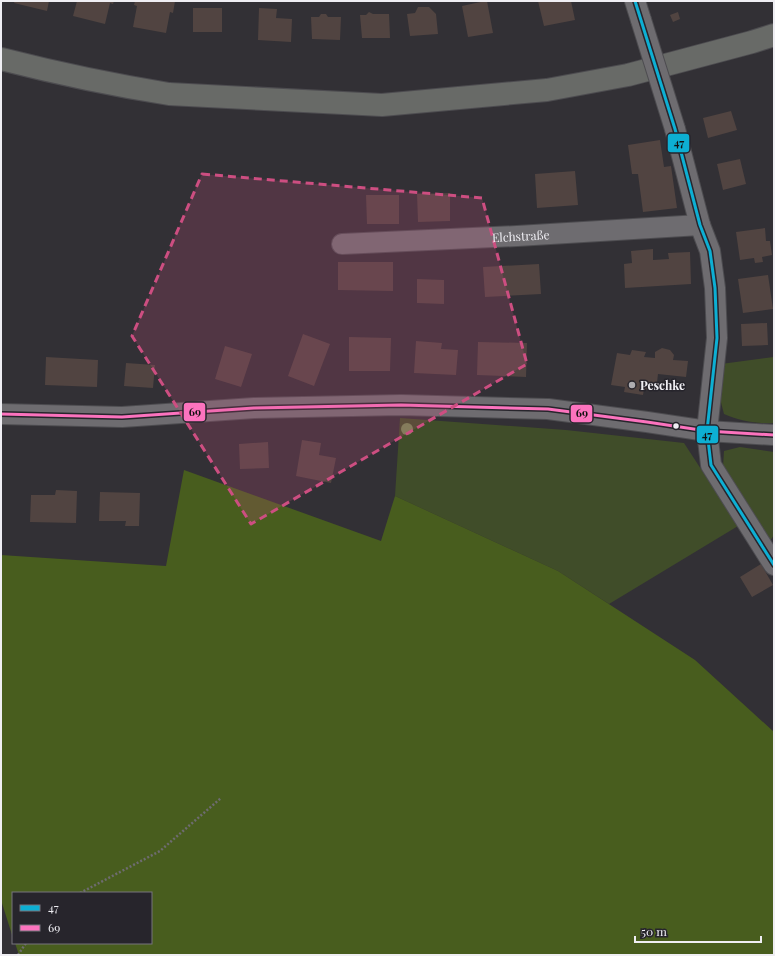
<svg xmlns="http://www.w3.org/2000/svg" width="775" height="956" font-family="'Playfair Display',serif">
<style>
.green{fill:#404d29}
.forest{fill:#485d1e}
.building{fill:#514441}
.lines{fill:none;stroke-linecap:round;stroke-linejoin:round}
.minor-casing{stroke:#4d4c50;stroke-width:22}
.major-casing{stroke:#4d4c50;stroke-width:24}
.path{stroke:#6e6c70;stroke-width:2.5;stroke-dasharray:2 2;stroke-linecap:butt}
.minor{stroke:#6e6c70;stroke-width:20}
.major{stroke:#686a67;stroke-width:22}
.minor-bridge-casing{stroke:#4d4c50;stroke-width:22;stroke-linecap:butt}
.minor-bridge{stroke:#6e6c70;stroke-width:20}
.bus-1-casing{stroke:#27252c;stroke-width:6}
.bus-2-casing{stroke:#27252c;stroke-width:6}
.bus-1{stroke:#0dafd3;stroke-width:3}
.bus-2{stroke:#fc73be;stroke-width:3}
.tree{fill:#738753}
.marked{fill:#cd4e81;fill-opacity:0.2;stroke:#cd4e81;stroke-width:3;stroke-dasharray:8 5;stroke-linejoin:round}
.poi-dot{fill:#adacb0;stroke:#27252c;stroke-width:1.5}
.bus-dot{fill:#efeef3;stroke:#27252c;stroke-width:1.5}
.labels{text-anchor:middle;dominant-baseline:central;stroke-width:3;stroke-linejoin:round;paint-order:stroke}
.street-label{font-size:12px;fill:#efeef3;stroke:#27252c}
.poi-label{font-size:12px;font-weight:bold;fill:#efeef3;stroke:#27252c;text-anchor:start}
.line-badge{stroke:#27252c;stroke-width:1.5}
.pale-badge-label{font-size:11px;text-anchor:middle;font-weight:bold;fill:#111}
</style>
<rect width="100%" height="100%" fill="#323035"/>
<!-- green -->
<path class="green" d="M774 357V423C757 424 740 421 724 414L718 391 721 364Z
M400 418 566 430 684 443 738 526 609 604 558 571 395 496Z
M740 447 774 452V535L764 550 723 467 724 451Z"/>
<!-- forest -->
<path class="forest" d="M184 470 381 541 395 496 558 571 695 660 774 732V955H19L15 943H151V893H13V938L1 900V555L166 566Z"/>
<!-- building -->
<path class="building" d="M15 1H49L47 11 14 3Z
M77 1H114L113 4 110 3 105 24 73 16Z
M135 1H175L173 13 170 12 166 33 133 27 137 6 134 5Z
M485 1H487L493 33 468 37 462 6Z
M538 1H571L575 20 544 26Z
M418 7H429L436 14 438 34 410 36 407 14 415 13Z
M193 8H222V32H193Z
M259 8 277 9 276 18 292 19 291 42 258 40Z
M369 12 373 14H389L390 38H362L360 15H366Z
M678 12 680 19 673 22 670 15Z
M321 14H326L328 17H341L340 40 312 39 311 17H319Z
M731 111 737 130 708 138 703 118Z
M660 140 664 167 671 166 677 208 643 212 638 174H632L628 145Z
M740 159 746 184 723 190 717 164Z
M575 171 578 205 537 208 535 174Z
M450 193V221L418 222 417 194Z
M366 195H399V224H367Z
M765 228 766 241H770L772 255 762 257 763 262 755 263 754 258 740 260 736 232Z
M653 249V260L669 259 668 253 690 252 691 284 625 288 624 264 632 263 631 251Z
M338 262H393V291L338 290Z
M539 264 541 294 485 297 483 267Z
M768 275 773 309 743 313 738 279Z
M417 279 444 280V304L417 303Z
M767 323 768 345 742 346 741 324Z
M303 334 330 344 314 386 288 376Z
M349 337 391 338 390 371H349Z
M416 341 442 343 441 349 458 350 456 375 414 373Z
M478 342 527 343 526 377 477 375Z
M225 346 252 354 241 387 215 379Z
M662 348 670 350 674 355 673 360 688 361 686 377 658 374 656 391 644 389 643 395 624 392 625 387 611 385 617 353 630 355 632 350 646 352 644 357 655 358V352Z
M46 357 98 360 97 387 45 385Z
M126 363 155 365 153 388 124 386Z
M302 440 321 443 319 455 336 458 331 483 296 476Z
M268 442 269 468 240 469 239 444Z
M56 490 77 491 76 523 30 522 31 495H55Z
M100 492 140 493 139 526H125L126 521H99Z
M761 564 773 585 752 597 740 577Z"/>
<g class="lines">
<!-- minor casing -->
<g class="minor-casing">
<g id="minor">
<path d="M635 1 641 20"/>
<path d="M675 129 700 225 710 251 715 288 717 338 707 431 711 465 774 565"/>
<path id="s1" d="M342 244 517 236 700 225"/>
<path d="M1 414 122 417 254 408 401 405 548 409 647 422 707 431 774 435"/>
</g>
</g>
<!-- major casing -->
<g class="major-casing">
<path id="major" d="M1 59C56 73 112 85 169 94L382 105 547 90 628 75 752 42 774 35"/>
</g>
<!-- path -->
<path class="path" d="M80 893 160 851 221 798
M18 955 26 943"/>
<!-- minor -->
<use href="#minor" class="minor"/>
<!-- major -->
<use href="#major" class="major"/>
<!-- minor-bridge casing -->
<g class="minor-bridge-casing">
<path id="minor-bridge" d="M641 20 675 129"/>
</g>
<!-- minor-bridge -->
<use href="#minor-bridge" class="minor-bridge"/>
<!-- bus-1 casing -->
<g class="bus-1-casing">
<path id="bus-1" d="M635 1 675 129 700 225 710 251 715 288 717 338 707 431 711 465 774 565"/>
</g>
<!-- bus-2 casing -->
<g class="bus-2-casing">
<path id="bus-2" d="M1 414 122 417 254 408 401 405 548 409 647 422 707 431 774 435"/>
</g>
<!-- bus-1 -->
<use href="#bus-1" class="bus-1"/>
<!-- bus-2 -->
<use href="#bus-2" class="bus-2"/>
</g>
<!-- trees -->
<circle class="tree" cx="407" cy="429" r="6"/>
<!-- marked area -->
<path class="marked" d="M202 174 482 198 527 364 251 524 132 336Z"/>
<!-- markers -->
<circle class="poi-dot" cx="632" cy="385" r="4"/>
<circle class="bus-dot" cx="676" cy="426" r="3.5"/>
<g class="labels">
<!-- street labels -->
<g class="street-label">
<text stroke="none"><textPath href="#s1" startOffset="179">Elchstraße</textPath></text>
</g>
<!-- poi labels -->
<g class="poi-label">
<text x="640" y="385">Peschke</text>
</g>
</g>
<g class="line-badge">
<rect x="667" y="133" width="23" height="20" rx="4" fill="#0dafd3"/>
<rect x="183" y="402" width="23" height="20" rx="4" fill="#fc73be"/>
<rect x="570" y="404" width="23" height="19" rx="4" fill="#fc73be"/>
<rect x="696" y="425" width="23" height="19" rx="4" fill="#0dafd3"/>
</g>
<g class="pale-badge-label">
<text x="679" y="147">47</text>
<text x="195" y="416">69</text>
<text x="582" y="417">69</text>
<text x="707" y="439">47</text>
</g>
<!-- border -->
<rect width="775" height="956" fill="none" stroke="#efeef3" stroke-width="4"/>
<!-- legend -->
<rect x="12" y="892" width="140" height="52" fill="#27252c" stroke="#77757c"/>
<rect x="20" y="905" width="20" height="6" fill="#0dafd3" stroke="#77757c"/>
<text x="48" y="912" font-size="12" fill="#efeef3">47</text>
<rect x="20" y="925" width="20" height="6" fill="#fc73be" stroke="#77757c"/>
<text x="48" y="932" font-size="12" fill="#efeef3">69</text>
<!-- scale -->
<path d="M635 936v6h126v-6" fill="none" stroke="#efeef3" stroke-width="2"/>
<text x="641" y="936" font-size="12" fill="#efeef3" stroke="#27252c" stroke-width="3" paint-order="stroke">50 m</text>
</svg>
